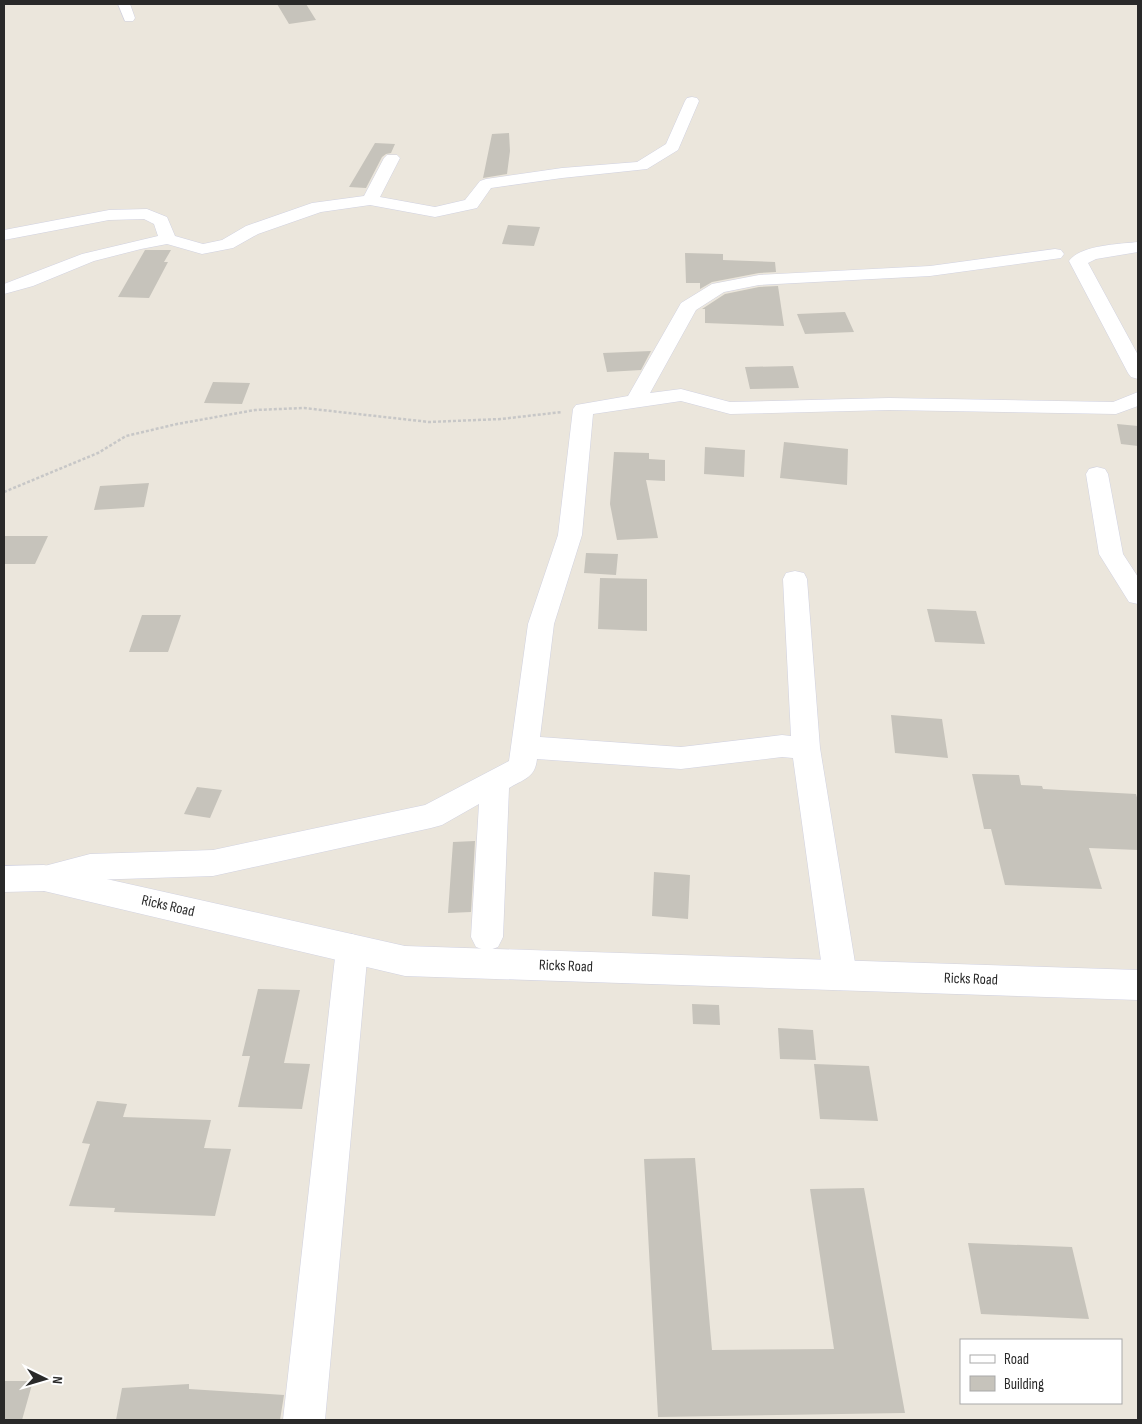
<svg xmlns="http://www.w3.org/2000/svg" width="1142" height="1424" font-family="'Sofia Sans Condensed',sans-serif">
<style>
.building{fill:#c6c3bb}
.lines{fill:none;stroke-linecap:round;stroke-linejoin:round}
.minor-casing{stroke:#d1d2e1;stroke-width:1}
.tertiary-casing{stroke:#d1d2e1;stroke-width:1}
.path{stroke:#c7c7c7;stroke-width:2.5;stroke-dasharray:3 2;stroke-linecap:butt}
.minor{fill:#fff;fill-rule:evenodd}
.tertiary{fill:#fff;fill-rule:evenodd}
.labels{text-anchor:middle;dominant-baseline:central;stroke-width:4;stroke-linejoin:round;paint-order:stroke}
.street-label{font-size:15px;fill:#292929;stroke:#fff}
</style>
<rect width="100%" height="100%" fill="#ebe6dc"/>
<!-- building -->
<path class="building" d="M277 4H306L316 20 289 24Z
M509 133 510 151 507 174 483 178 492 134Z
M375 143 395 144 391 153 386 154 382 157 366 188 349 187Z
M508 225 540 227 534 246 502 244Z
M145 250H171L164 262H168L149 298 118 297Z
M685 253 723 254V260L775 262 776 272 759 273 712 282 700 289V283H686Z
M778 286 784 326 705 323V309H702L725 294 759 287Z
M845 312 854 332 805 334 797 314Z
M651 351 641 370 607 372 603 353Z
M793 366 799 388 750 389 745 367Z
M213 382 250 383 242 404 204 403Z
M1117 424 1138 426V446L1121 444Z
M784 442 848 449 847 485 780 478Z
M705 447 745 450 744 477 704 474Z
M614 452 649 453V459L665 460V481L646 480 658 538 617 540 610 504Z
M149 483 144 507 94 510 100 486Z
M4 536H48L35 564H4Z
M586 553 618 554 616 575 584 573Z
M600 578 647 579V631L598 629Z
M927 609 976 611 985 644 935 642Z
M142 615H181L168 652H129Z
M891 715 942 719 948 758 895 753Z
M972 774 1019 775 1021 785 1042 786 1043 789 1136 794 1138 801V850L1089 848 1102 889 1005 885 991 829H984Z
M197 787 222 790 210 818 184 814Z
M475 841 471 912 448 913 453 842Z
M654 872 690 875 688 919 652 916Z
M258 989 300 990 284 1063 310 1064 302 1109 238 1107 250 1056H242Z
M692 1004 719 1005 720 1025 693 1024Z
M778 1028 813 1030 816 1060 780 1059Z
M814 1064 869 1066 878 1121 820 1119Z
M97 1101 127 1104 123 1117 211 1120 204 1148 231 1149 215 1216 114 1212 115 1208 69 1206 90 1144 82 1143Z
M695 1158 712 1350 834 1349 810 1189 864 1188 905 1413 658 1417 644 1159Z
M968 1243 1072 1247 1089 1319 981 1314Z
M4 1381H33L22 1420H4Z
M189 1384V1389L284 1395 280 1420H116L122 1388Z"/>
<g class="lines">
<!-- minor casing -->
<g class="minor-casing">
<path id="minor" d="M118 4H130L135 18 133 21H125Z
M692 97 697 98 699 101 678 150 647 169 562 178 491 188 477 208 435 217 370 205 321 212 258 234 233 248 202 254 167 244 141 249 94 261 33 286 4 294V284L82 254 158 236 154 224 144 219 109 220 4 240V230L109 210 147 209 167 217 175 236 203 244 222 240 246 226 312 203 364 196 384 158 387 155H397L400 158 380 197 435 207 465 200 480 181 486 179 562 168 637 162 666 144 685 101 687 98Z
M1138 242V252L1096 259 1088 263 1138 355V379L1131 377 1128 373 1069 261C1080 245 1120 244 1138 242Z
M1055 249 1061 250 1064 254 1061 258 930 276 759 285 724 292 696 310 650 393 681 389 730 402 889 398 1113 402 1138 392V406L1116 414 889 410 730 414 681 401 593 414 582 535 554 624 540 737 681 747 782 735 791 736 783 579 786 573 795 571 804 573 807 579 820 748 857 975 852 986 840 990 828 986 823 975 793 758 782 757 681 769 537 759C535 778 524 779 509 788L503 937 498 947 487 951 476 947 471 937 479 804 442 825 431 828 213 876 90 880 44 891 33 887 28 878 33 869 90 854 213 850 425 805 509 761 528 624 558 535 573 409 576 405 628 396 681 303 712 284 759 275 930 266Z
M1097 467 1105 469 1108 474 1123 554 1138 577V604L1129 602 1099 554 1086 474 1089 469Z
M352 934 364 939 368 949 325 1420H283L336 949 340 939Z"/>
</g>
<!-- tertiary casing -->
<g class="tertiary-casing">
<path id="tertiary" d="M44 865 405 946 1138 970V1000L405 976 44 891 4 892V866Z"/>
</g>
<!-- path -->
<path class="path" d="M4 492 98 453 126 436 177 424 255 410 304 408 429 422 501 419 562 412"/>
<!-- minor -->
<use href="#minor" class="minor"/>
<!-- tertiary -->
<use href="#tertiary" class="tertiary"/>
</g>
<g class="labels">
<!-- street labels -->
<g class="street-label">
<text transform="translate(168 906) rotate(13)">Ricks Road</text>
<text transform="translate(566 966) rotate(2)">Ricks Road</text>
<text transform="translate(971 979) rotate(2)">Ricks Road</text>
</g>
</g>
<!-- border -->
<rect width="1142" height="1424" fill="none" stroke="#292929" stroke-width="10"/>
<!-- legend -->
<rect x="960" y="1339" width="162" height="65" fill="#ffffff" stroke="#a9a9a9"/>
<rect x="970" y="1355" width="25" height="8" fill="#ffffff" stroke="#a9a9a9"/>
<text x="1004" y="1364" font-size="15" fill="#292929">Road</text>
<rect x="970" y="1376" width="25" height="15" fill="#c6c3bb" stroke="#a9a9a9"/>
<text x="1004" y="1389" font-size="15" fill="#292929">Building</text>
<!-- north arrow -->
<g transform="translate(45 1379) rotate(95)" stroke="#ffffff" stroke-width="4" paint-order="stroke">
<path d="M0-4L9 19L0 12L-9 19Z" fill="#292929"/>
<text y="-8" font-size="14" font-weight="bold" text-anchor="middle" fill="#292929">N</text>
</g>
</svg>
